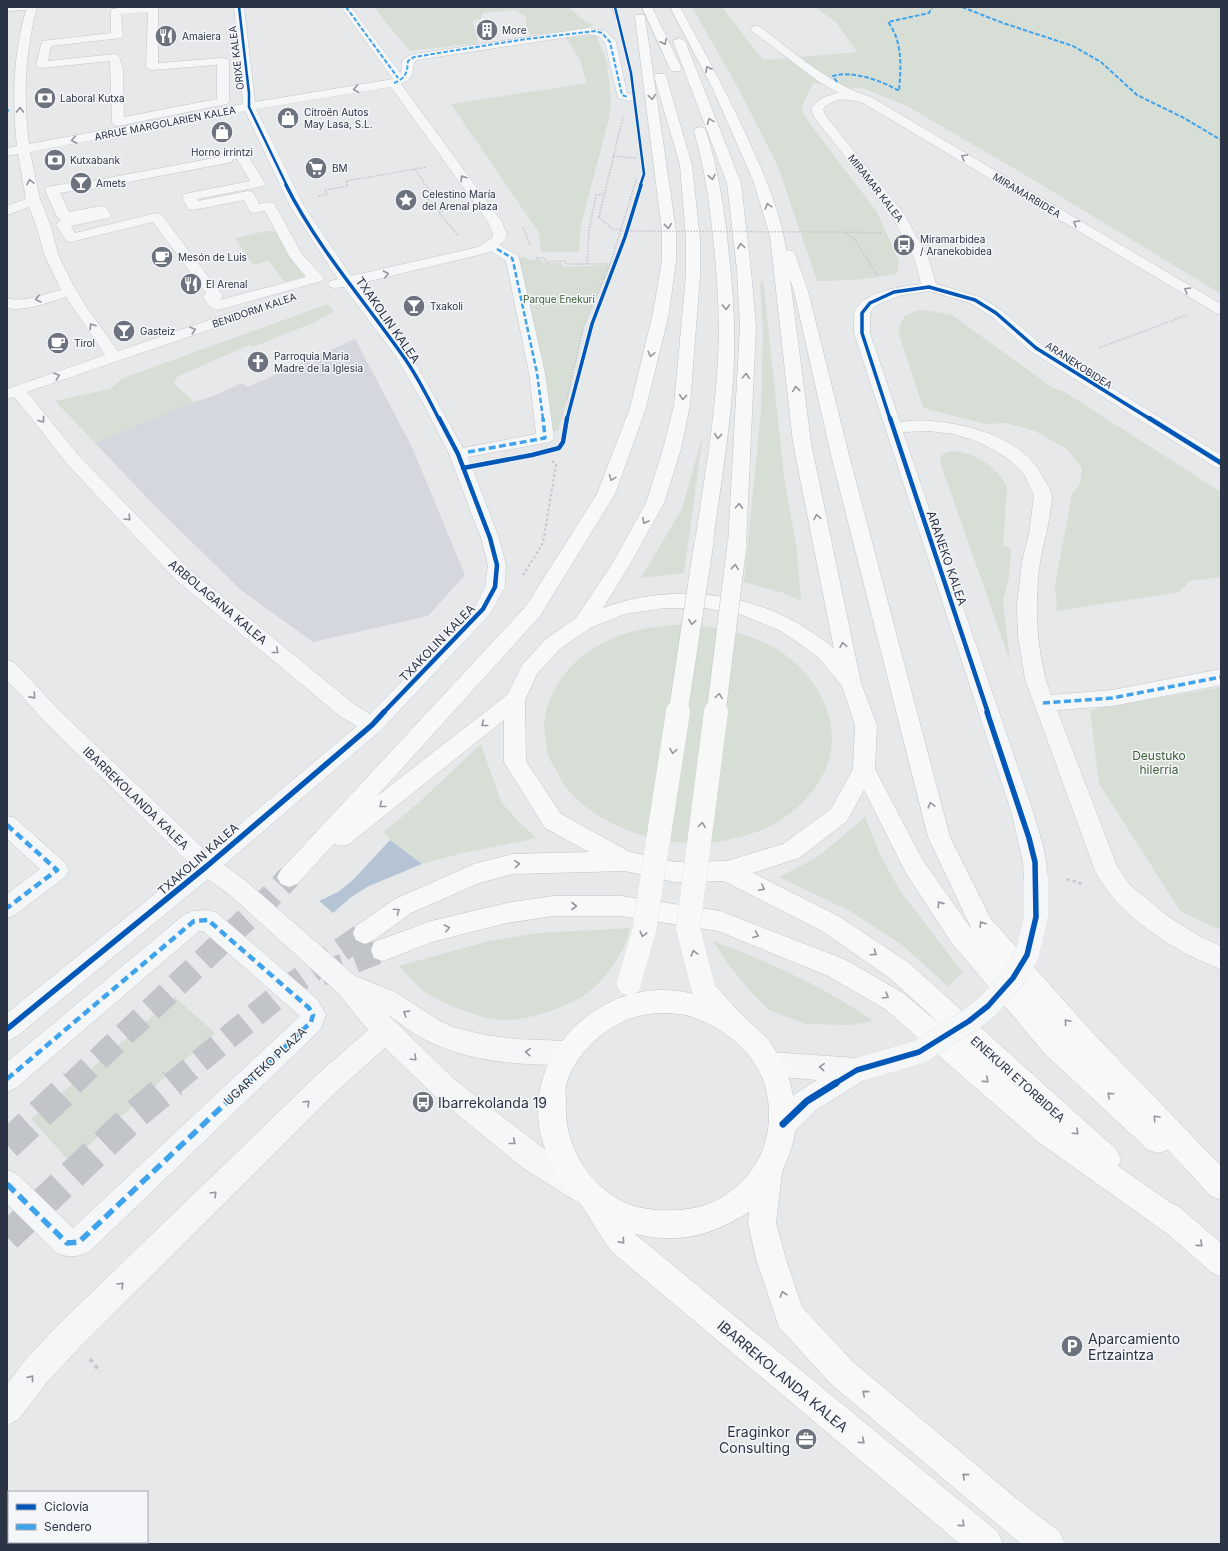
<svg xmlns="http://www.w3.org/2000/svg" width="1228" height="1551" font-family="Inter,sans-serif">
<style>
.built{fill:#d4d7dd}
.green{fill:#d6ded6}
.water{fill:#b4c4d5}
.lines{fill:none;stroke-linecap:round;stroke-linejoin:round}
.major-tunnel-far1{stroke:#c1c4c9;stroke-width:24;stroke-dasharray:24 12;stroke-linecap:butt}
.major-tunnel{stroke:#c1c4c9;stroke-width:30;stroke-dasharray:30 15;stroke-linecap:butt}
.minor-casing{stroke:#c4c6c8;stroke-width:1}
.major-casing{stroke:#c2c5c8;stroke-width:1}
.path-far3{stroke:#c5c6ca;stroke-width:1.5;stroke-dasharray:1.5 1.5;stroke-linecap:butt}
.path-far2{stroke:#c5c6ca;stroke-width:2;stroke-dasharray:2.5 2.5;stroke-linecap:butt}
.path-far1{stroke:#c5c6ca;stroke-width:2.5;stroke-dasharray:3 3;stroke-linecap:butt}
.path{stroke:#c5c6ca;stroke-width:3.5;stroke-dasharray:4 4;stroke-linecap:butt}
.minor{fill:#f5f6f7;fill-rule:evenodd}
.major{fill:#f8f8f8;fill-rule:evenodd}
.minor-bridge-casing{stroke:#c4c6c8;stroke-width:24;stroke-linecap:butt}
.major-bridge-far1-casing{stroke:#c2c5c8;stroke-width:20;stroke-linecap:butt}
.major-bridge-casing{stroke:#c2c5c8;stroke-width:24;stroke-linecap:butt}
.path-bridge{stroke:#c5c6ca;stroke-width:1.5;stroke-dasharray:1.5 1.5;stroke-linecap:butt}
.minor-bridge{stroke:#f5f6f7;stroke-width:24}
.major-bridge-far1{stroke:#f8f8f8;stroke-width:19}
.major-bridge{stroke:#f8f8f8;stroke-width:24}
.quiet-far4{stroke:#3ea3ec;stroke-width:2;stroke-dasharray:4.5 2;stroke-linecap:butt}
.quiet-far3{stroke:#3ea3ec;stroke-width:2.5;stroke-dasharray:5.5 2.5;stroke-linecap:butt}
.quiet-far2{stroke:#3ea3ec;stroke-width:3.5;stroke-dasharray:7 3.5;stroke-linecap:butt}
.quiet-far1{stroke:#3ea3ec;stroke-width:4.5;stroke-dasharray:8 4.5;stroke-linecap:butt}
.quiet{stroke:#3ea3ec;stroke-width:5.5;stroke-dasharray:11 5.5;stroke-linecap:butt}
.cycleway-far4-casing{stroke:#f4f6f9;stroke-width:4}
.cycleway-far3-casing{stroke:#f4f6f9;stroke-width:5}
.cycleway-far2-casing{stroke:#f4f6f9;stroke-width:6}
.cycleway-far1-casing{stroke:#f4f6f9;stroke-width:8}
.cycleway-casing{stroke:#f4f6f9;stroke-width:10}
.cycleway-far4{stroke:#0057b8;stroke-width:2.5}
.cycleway-far3{stroke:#0057b8;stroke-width:3.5}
.cycleway-far2{stroke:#0057b8;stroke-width:4.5}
.cycleway-far1{stroke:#0057b8;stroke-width:5.5}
.cycleway{stroke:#0057b8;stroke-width:7}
.oneway{stroke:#92969e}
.oneway2{stroke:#90959e}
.labels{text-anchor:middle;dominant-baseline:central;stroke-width:3;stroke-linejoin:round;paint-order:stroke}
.far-poi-label{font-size:10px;fill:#2b3445;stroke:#f4f6f9;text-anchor:start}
.far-street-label{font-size:10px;fill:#2b3445;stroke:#f4f6f9}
.far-park-label{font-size:10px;fill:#3f6138;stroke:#f4f6f9}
.street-label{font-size:12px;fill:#2b3445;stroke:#f4f6f9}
.park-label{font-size:12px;fill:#3f6138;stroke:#f4f6f9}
.near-poi-label{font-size:14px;fill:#2b3445;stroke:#f4f6f9;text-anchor:start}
.near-street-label{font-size:14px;fill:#2b3445;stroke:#f4f6f9}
</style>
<rect width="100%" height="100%" fill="#e6e8ea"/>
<!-- built -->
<path class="built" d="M355 339 412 447 465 575 428 616 313 642 241 590 154 505 95 443 187 404 211 397 242 383 248 387Z"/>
<!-- green -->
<path class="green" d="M375 7H568L585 21 594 25 587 28 530 35 526 24V17L515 10 483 13 481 18 472 21 479 43 410 51 383 19Z
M692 7H722L763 60 857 52 837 23 815 7H1221V294L1022 173 905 105 865 89 813 83 801 109 810 124 877 212 899 261 897 274 856 280 817 281 777 164 738 88Z
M596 35 607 62 611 102 609 118 581 225 579 252H541L539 233 451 104 587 83 580 60 566 38Z
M266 231 281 232 309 274 285 282 269 261 253 265 235 238Z
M526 257 528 260 541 259 543 263H562L563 267 610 265 584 325 564 412 558 431H550L516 258Z
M763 279 784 477 796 544 801 601 783 593 744 582 761 411 763 326 760 284Z
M328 304 334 311 315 322 253 347 249 345 178 376 173 383 194 402 95 443 55 401 110 389 123 378Z
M924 310 952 315 1053 388 1063 391 1221 492V577L1190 581 1179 592 1057 611 1055 585 1072 494 1080 483 1082 468 1067 449 1035 431 1007 423 985 424 923 408 899 334C900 315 908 312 924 310Z
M703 434 684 573 641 578 682 509Z
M953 451C976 453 995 466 1007 486L1003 545 1011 548 1009 578 1003 601 1010 661 940 462 941 456 946 452Z
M691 624C726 629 764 636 792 660 848 710 845 775 784 818 765 832 732 840 708 843 688 845 664 841 645 836 614 827 584 811 564 785 561 781 559 776 557 771 554 767 551 762 549 757 547 752 547 746 546 741 546 736 544 730 544 725 546 695 566 666 591 650 623 629 654 626 691 624Z
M1221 687V930L1181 912 1099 784 1090 710Z
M481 744 501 802 520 823 537 838 462 853 422 864 390 840 384 832 416 805Z
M865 817 880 855 901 892 963 973 948 986 902 945 850 911 779 877 819 856Z
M630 928C626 951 603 984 583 996 559 1010 526 1021 499 1020 482 1019 442 1003 428 994 417 986 408 975 399 966L485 942 538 933Z
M713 941C769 962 823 986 873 1021L851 1025 805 1024 769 1010 749 990 728 964Z
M175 997 215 1033 70 1162 31 1119Z"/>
<!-- water -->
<path class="water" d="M390 840 422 864 369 886 350 898 333 913 319 901 338 892 354 879Z"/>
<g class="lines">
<!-- major-tunnel-far1 -->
<path class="major-tunnel-far1" d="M321 974 383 950
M72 1084 272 895 289 877
M172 1084 290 986 365 933"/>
<!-- major-tunnel -->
<path class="major-tunnel" d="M7 1145 73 1083
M7 1237 137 1113 173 1083"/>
<!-- minor casing -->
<g class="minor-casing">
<path id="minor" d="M7 7H37C25 53 23 97 29 144L243 104 234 7H244L255 102 393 79 341 7H351L401 74 402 61 410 55 414 54 588 28 606 31 616 42 627 93 632 94 634 97 632 100 628 101 618 98 605 43 599 36 588 34 417 60 414 62C413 73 412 80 401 84L502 222 507 234 505 240 499 245 517 255 519 258 545 373 554 438 551 442 545 443 468 457 499 538 506 565 505 587 490 614 380 731 224 865 246 881 355 976 395 992 440 1021 453 1027 485 1035 517 1039 567 1041 576 1044 580 1053 576 1062 567 1065C518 1065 466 1062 422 1038 410 1032 399 1022 387 1014L454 1079 543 1148 592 1179 596 1189 592 1199 582 1203 572 1199 523 1168 436 1097 385 1048 338 1090 81 1346 48 1381 18 1420 7 1425V1384L26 1359 59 1324 320 1072 368 1030 337 992 230 895 208 879 16 1037 7 1041V1013L191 865 46 723 7 680V660L14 662 60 711 207 852 357 726 341 717 176 580 68 465 25 410 14 397 7 399V389L105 355 66 297C48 302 25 312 7 308V298C24 303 44 294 61 290L44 254 37 228 29 207 7 215V206L26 199 18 154 7 156V148L17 146C12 100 13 55 26 10L7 11ZM391 87 488 222 493 234 492 238 478 247 351 276 304 206 256 109ZM245 111 290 206 338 279 330 281 328 284 330 287 335 288 344 287 397 358 423 403 449 454 481 538 488 565 485 587 476 605 370 714 355 705 190 570 80 457 27 392 258 313 261 310 258 307 253 305 248 307 118 351 87 308 71 281 58 254 50 224 40 199 30 152ZM491 251 506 261 529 373 536 434 463 448 412 357 357 284 483 254Z
M126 7 158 8V63L223 58 227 59 229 61V101L227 104 118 126 114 125 112 122 110 61 42 68 38 67 36 65 42 41 111 33V11L112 9ZM148 12 146 67 148 69 152 70 217 65V99L124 117 123 70 119 55 115 54 48 61 51 46 121 38 123 36 121 14Z
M756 26 760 27C795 53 829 84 871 97L1221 304V315L1216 313 863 103C849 98 833 97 823 109L826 116 905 215 929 260 936 284 980 297 1001 310 1042 345 1221 455V468L1215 467 1030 351 991 316 970 303 929 291 898 296 875 306 870 313V333L900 422C910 421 920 420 930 421 970 424 1023 438 1043 477 1046 483 1051 490 1052 496 1052 501 1051 507 1050 512 1048 529 1043 545 1040 562 1034 606 1036 654 1051 695L1112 690 1221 669V685L1112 706 1057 710 1117 866 1130 885 1169 917 1201 937 1221 946V969C1176 953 1117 915 1095 871L1025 679 1018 636 1017 605 1022 562 1029 534 1034 496 1030 487 1024 474 1011 461 996 451 974 440 953 434 929 431 903 432 1033 811C1038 831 1053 867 1044 886L1036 889 1028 886 1024 879 1023 862 1011 811 854 333C854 327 853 320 854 314 859 292 903 286 921 284L915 260 892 216 814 117 811 109C818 99 827 95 839 93L819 82 752 31 751 29 752 27Z
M241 150 246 151 247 154 265 183 263 186 197 199 198 201 248 191 253 192 259 204 269 202 274 203 302 254 324 278 322 281 222 309C212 312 208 305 203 297L206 293 153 222 71 242 66 241 56 224 61 220 57 217 45 190 47 187 52 186 82 181 87 182 219 157 220 154ZM233 159H237L250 181 184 194 182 197 188 209 193 210 244 200 250 212 255 213 265 211 289 256 306 277 220 300 223 296 161 214 156 213 75 233 71 226 109 218 111 215 106 207 101 206 69 212 60 193 77 190 82 191 227 163 232 162Z
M7 816 15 818 65 863 69 870 65 877 15 915 7 918V894L40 869 7 839Z
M208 910 217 913 318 1000 326 1015 320 1030 89 1252C77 1257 69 1258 57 1253L7 1204V1170L17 1174 73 1228 300 1016 203 931H199L16 1088 7 1092V1062L185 914 194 911Z
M770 1052 857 1058 866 1061 870 1070 866 1079 816 1110 793 1133 783 1137 773 1133 769 1124C778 1104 799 1091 817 1080L770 1076 761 1073 757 1064 761 1055Z"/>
</g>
<!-- major casing -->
<g class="major-casing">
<path id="major" d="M642 7H652L682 69 680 71H672L670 69Z
M670 7H680C704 51 728 95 749 141 764 175 781 212 786 250L793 251 795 254 808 291 849 455 950 837 991 919 1093 1033 1221 1166V1200L1211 1196 1168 1150 1158 1153 1148 1150 1045 1054 951 942 906 873 864 790 847 821 799 858 753 873 840 917 909 963 1117 1150 1121 1160 1118 1166 1171 1203 1178 1206 1221 1243V1277L1211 1272 1169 1235 1037 1141 885 1009 828 976 718 931 621 916H553L507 923 432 942 383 961 374 958 371 950 374 942 431 921 507 903 553 896H621L720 911 846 960 903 993 941 1025 891 979 822 931 724 881 675 882 625 871 513 874 479 883 411 913 374 940 365 944 356 940 353 933 356 926 395 899 474 864 513 854 589 852 545 828 504 762V720L349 844 341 846 334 844 297 884 289 887 281 884 277 877 281 870 526 606 597 494 630 408 653 313 662 260V231L635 17 636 15H644L645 17 676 231V260L669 313 646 408 615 494 540 616 377 796 507 695 522 665 546 639 576 618 612 564 646 503 663 449 674 405 686 275V239L680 165 654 76 656 74H664L666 76 692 165 700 239V275L690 405 681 449 664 503 629 566 603 608C669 583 751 591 810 631 818 637 828 642 834 649L793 443 770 236 753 180 712 87ZM790 279 794 291 831 455 928 837 972 930 922 859 875 769 877 725 861 683 811 443ZM665 608H706L742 615 781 631 817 656 842 686 855 725 853 769 831 809 783 844 727 861 675 862 630 852 561 814 526 761 525 700 537 674 560 649 590 628 625 614Z
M679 38 685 41 741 183 751 270 756 326 746 545 744 549 737 551 730 549 728 545 740 326 737 270 727 183 673 41Z
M700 127 704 128 706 131C719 172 725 213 729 256 733 290 735 324 734 359 732 420 721 481 713 542L711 546 704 548 697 546 695 542C704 481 715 420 718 359 720 324 718 290 715 256 711 214 706 172 694 131L696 128Z
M704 980 713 983 740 1013 768 1039 779 1056 790 1082 794 1100 796 1117 795 1133 791 1150 782 1172 776 1223 786 1259 802 1307 853 1362 1028 1508 1060 1532 1065 1544H1021L831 1384 779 1327 756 1259 748 1223 749 1212C711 1236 679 1244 635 1234L998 1532 1003 1544H960L612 1252C602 1238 593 1224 584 1209 581 1203 574 1199 570 1193 557 1178 548 1159 542 1140 518 1052 607 971 693 994L691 991 695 983ZM657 1013C670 1013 683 1013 695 1018 720 1027 745 1045 758 1069 776 1102 772 1147 747 1176 733 1192 715 1204 694 1208 674 1212 646 1211 628 1204 588 1187 563 1143 566 1101 566 1096 565 1091 566 1086 573 1057 600 1031 627 1020 636 1016 647 1014 657 1013Z"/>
</g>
<!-- path-far3 -->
<path class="path-far3" d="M612 7 615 18
M613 156 636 158
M415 169 429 190 422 192 458 235
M318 196 328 194 325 190 348 186 346 181 427 167
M439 212 458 208
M599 217 623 117
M523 227 530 245
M835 232 883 233
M847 233 855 240 878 276
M536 258H544L546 262 565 261 566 264H610
M587 264 589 230 596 195 603 194
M1099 348 1187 315
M567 400 584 325 610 265 637 177"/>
<!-- path-far2 -->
<path class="path-far2" d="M523 575 543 543 556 465 551 459"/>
<!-- path-far1 -->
<path class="path-far1" d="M1067 879 1083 884"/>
<!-- path -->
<path class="path" d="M90 1359 100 1372"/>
<!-- minor -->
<use href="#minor" class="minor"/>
<!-- major -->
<use href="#major" class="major"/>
<!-- minor-bridge casing -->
<g class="minor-bridge-casing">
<path id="minor-bridge" d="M857 1070 919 1052 969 1021 988 1006 1013 978 1027 955 1036 917V879"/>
</g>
<!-- major-bridge-far1 casing -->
<g class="major-bridge-far1-casing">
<path id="major-bridge-far1" d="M678 713 704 542
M716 713 737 545"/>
</g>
<!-- major-bridge casing -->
<g class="major-bridge-casing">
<path id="major-bridge" d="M629 983 644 931 678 712
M704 991 688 928 716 712"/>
</g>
<!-- path-bridge -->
<path class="path-bridge" d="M599 217 611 228 623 231 835 232"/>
<!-- minor-bridge -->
<use href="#minor-bridge" class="minor-bridge"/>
<!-- major-bridge-far1 -->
<use href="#major-bridge-far1" class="major-bridge-far1"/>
<!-- major-bridge -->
<use href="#major-bridge" class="major-bridge"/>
<!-- quiet-far4 -->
<path class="quiet-far4" d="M346 7 398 78
M962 7 1003 23 1073 46 1101 62 1137 95 1184 118 1221 140
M837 82 833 76C852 70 883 81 899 91 901 67 903 42 888 22L929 13 932 7
M394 83C406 78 407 73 408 61L414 57 526 39 595 31 602 33 610 42 622 95 628 97
M7 111 9 110"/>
<!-- quiet-far3 -->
<path class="quiet-far3" d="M497 249 512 258 513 261 537 373 543 419"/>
<!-- quiet-far2 -->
<path class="quiet-far2" d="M468 452 545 438 543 418
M1043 703 1112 698 1221 677"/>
<!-- quiet-far1 -->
<path class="quiet-far1" d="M7 825 57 870 7 908
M7 1079 194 921 208 920 309 1008 313 1015 311 1022 246 1084"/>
<!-- quiet -->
<path class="quiet" d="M7 1184 67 1243 79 1242 247 1083"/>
<!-- cycleway-far4 casing -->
<g class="cycleway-far4-casing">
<path id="cycleway-far4" d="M239 7 249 93V107L287 186
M615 7 631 73 644 174 640 186"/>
</g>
<!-- cycleway-far3 casing -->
<g class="cycleway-far3-casing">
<path id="cycleway-far3" d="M286 185C317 247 363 299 403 356 417 375 428 398 439 419
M567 419 592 324 625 237 641 185
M890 419 862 333V313L870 303 894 292 929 287 975 300 996 313 1036 348 1150 419"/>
</g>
<!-- cycleway-far2 casing -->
<g class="cycleway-far2-casing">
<path id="cycleway-far2" d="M890 418 988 713
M1149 418 1221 463
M463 468 532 455 559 448 563 442 567 418
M383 713 483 609 495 587 497 565 490 538 458 454 439 418"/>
</g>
<!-- cycleway-far1 casing -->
<g class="cycleway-far1-casing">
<path id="cycleway-far1" d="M7 1029 207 866 372 725 384 712
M834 1084 857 1070 919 1052 969 1021 988 1006 1013 978 1027 955 1036 917 1035 862 1029 838 987 712"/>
</g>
<!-- cycleway casing -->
<g class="cycleway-casing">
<path id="cycleway" d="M783 1124 807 1101 836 1083"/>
</g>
<!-- cycleway-far4 -->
<use href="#cycleway-far4" class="cycleway-far4"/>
<!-- cycleway-far3 -->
<use href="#cycleway-far3" class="cycleway-far3"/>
<!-- cycleway-far2 -->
<use href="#cycleway-far2" class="cycleway-far2"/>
<!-- cycleway-far1 -->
<use href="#cycleway-far1" class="cycleway-far1"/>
<!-- cycleway -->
<use href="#cycleway" class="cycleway"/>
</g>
<!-- one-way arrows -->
<defs><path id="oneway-chevron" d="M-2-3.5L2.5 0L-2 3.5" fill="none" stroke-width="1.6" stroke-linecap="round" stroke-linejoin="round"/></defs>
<g class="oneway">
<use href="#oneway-chevron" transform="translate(664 42) rotate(64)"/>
<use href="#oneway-chevron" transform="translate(708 69) rotate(-119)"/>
<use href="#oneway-chevron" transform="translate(652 97) rotate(82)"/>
<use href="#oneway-chevron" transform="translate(710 121) rotate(-111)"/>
<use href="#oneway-chevron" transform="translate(712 177) rotate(79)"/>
<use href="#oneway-chevron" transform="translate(768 206) rotate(-107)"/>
<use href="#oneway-chevron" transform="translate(668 226) rotate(84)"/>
<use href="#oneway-chevron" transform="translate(741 246) rotate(-97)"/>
<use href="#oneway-chevron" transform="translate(726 307) rotate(88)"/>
<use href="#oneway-chevron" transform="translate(651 354) rotate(104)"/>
<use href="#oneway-chevron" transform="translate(746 376) rotate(-87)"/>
<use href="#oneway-chevron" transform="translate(796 389) rotate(-97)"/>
<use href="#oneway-chevron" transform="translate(683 397) rotate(95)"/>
<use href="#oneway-chevron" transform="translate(718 436) rotate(96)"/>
<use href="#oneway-chevron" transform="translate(612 478) rotate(111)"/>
<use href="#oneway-chevron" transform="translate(739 506) rotate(-87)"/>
<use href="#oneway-chevron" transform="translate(817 517) rotate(-101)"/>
<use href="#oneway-chevron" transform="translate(645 521) rotate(119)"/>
<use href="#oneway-chevron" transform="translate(735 567) rotate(-84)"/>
<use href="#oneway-chevron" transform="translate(692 622) rotate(99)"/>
<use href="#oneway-chevron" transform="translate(843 645) rotate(-101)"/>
<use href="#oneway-chevron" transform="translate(719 696) rotate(-82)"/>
<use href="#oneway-chevron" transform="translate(484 724) rotate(142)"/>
<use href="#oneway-chevron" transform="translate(673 751) rotate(99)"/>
<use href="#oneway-chevron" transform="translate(382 805) rotate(142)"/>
<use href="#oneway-chevron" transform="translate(931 805) rotate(-105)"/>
<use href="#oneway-chevron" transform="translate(702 825) rotate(-82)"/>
<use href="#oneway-chevron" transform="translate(517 864) rotate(-5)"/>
<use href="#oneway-chevron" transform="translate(762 888) rotate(27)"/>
<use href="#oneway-chevron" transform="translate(940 904) rotate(-125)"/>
<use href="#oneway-chevron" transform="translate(574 906)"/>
<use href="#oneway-chevron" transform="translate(397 911) rotate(-35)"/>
<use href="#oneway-chevron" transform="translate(982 924) rotate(-122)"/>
<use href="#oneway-chevron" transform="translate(447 928) rotate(-14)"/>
<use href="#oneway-chevron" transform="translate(643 934) rotate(105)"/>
<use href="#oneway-chevron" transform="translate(756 935) rotate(22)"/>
<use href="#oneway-chevron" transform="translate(694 953) rotate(-105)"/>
<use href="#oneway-chevron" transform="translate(874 953) rotate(34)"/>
<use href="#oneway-chevron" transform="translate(886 996) rotate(30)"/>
<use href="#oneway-chevron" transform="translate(1067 1022) rotate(-131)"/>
<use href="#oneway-chevron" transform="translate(986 1080) rotate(41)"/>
<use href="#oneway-chevron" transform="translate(1110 1095) rotate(-138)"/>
<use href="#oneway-chevron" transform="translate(1156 1118) rotate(-133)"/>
<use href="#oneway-chevron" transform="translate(1076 1132) rotate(42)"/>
<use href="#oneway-chevron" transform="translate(622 1241) rotate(49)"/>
<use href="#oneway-chevron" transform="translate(1200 1244) rotate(41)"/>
<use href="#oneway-chevron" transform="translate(783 1294) rotate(-109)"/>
<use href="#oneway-chevron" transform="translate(865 1393) rotate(-140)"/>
<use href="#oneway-chevron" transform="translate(862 1441) rotate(40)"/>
<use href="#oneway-chevron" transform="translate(965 1476) rotate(-140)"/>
<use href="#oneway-chevron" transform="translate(962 1524) rotate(40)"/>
</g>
<g class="oneway2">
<use href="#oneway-chevron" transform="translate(356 89) rotate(170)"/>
<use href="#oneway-chevron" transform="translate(20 110) rotate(-91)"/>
<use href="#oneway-chevron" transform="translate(74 140) rotate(169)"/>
<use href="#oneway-chevron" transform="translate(964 157) rotate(-149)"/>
<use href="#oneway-chevron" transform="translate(463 178) rotate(-124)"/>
<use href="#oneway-chevron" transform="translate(30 182) rotate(-102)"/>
<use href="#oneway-chevron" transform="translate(1076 223) rotate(-149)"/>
<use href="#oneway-chevron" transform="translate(386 274) rotate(-12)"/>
<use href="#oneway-chevron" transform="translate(1187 290) rotate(-149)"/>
<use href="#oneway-chevron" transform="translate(38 299) rotate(166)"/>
<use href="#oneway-chevron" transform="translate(92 326) rotate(-123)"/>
<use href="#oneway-chevron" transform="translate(193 330) rotate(-19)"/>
<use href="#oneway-chevron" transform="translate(57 376) rotate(-19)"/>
<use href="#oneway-chevron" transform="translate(42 420) rotate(52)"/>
<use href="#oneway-chevron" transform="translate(128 518) rotate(46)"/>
<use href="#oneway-chevron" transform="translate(276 651) rotate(39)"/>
<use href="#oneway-chevron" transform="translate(33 696) rotate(48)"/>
<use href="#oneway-chevron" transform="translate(406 1013) rotate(-148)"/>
<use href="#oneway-chevron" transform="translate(528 1052) rotate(-175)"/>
<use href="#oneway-chevron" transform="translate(414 1058) rotate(43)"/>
<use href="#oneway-chevron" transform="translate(822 1067) rotate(-176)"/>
<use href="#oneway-chevron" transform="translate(307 1103) rotate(-45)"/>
<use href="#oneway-chevron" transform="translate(513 1142) rotate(39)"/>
<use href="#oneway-chevron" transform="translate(214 1194) rotate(-45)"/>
<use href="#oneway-chevron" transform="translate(121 1285) rotate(-45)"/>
<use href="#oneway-chevron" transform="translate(31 1378) rotate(-52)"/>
</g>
<!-- icons -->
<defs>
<g id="building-disc" transform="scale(1.15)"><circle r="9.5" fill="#6c737f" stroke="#f4f6f9"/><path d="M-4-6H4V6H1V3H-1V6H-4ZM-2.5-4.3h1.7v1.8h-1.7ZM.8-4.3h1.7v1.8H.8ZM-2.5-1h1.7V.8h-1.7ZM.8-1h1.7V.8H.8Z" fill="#fff"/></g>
<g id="restaurant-disc" transform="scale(1.15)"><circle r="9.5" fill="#6c737f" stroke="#f4f6f9"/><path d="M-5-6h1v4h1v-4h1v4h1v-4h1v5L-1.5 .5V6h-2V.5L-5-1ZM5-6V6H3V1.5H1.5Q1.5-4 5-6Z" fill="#fff"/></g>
<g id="bank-disc" transform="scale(1.15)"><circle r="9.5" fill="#6c737f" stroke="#f4f6f9"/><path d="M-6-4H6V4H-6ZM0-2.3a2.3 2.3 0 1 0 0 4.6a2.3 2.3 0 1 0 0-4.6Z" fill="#fff"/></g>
<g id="shop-disc" transform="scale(1.15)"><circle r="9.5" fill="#6c737f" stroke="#f4f6f9"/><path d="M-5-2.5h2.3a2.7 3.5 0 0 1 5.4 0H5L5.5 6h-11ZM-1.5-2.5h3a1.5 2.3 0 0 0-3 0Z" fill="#fff"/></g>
<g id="supermarket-disc" transform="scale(1.15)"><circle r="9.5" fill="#6c737f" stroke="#f4f6f9"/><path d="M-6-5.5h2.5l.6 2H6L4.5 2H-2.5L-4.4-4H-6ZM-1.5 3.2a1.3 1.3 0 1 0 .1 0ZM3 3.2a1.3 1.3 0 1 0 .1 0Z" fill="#fff"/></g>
<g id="bar-disc" transform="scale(1.15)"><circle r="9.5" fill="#6c737f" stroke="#f4f6f9"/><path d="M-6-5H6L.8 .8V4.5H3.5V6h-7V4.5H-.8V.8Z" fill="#fff"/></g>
<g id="sight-disc" transform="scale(1.15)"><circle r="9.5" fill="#6c737f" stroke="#f4f6f9"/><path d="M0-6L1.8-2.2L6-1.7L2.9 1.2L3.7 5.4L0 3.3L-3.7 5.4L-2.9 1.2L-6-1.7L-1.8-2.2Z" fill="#fff"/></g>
<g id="bus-disc" transform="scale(1.15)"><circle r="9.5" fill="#6c737f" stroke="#f4f6f9"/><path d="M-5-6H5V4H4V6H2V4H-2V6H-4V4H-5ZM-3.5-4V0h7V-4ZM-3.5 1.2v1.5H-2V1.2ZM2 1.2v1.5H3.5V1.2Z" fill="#fff"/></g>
<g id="cafe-disc" transform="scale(1.15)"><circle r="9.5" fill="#6c737f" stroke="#f4f6f9"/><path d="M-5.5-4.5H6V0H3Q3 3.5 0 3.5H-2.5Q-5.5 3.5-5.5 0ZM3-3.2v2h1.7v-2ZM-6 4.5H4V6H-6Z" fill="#fff"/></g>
<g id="church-disc" transform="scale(1.15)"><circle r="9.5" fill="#6c737f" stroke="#f4f6f9"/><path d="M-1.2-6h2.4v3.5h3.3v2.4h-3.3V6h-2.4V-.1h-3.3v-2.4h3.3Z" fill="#fff"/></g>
<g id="parking-disc" transform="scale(1.15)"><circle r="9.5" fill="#6c737f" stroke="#f4f6f9"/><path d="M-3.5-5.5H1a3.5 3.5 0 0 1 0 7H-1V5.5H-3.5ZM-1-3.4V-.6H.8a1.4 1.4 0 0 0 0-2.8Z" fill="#fff"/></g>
<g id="office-disc" transform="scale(1.15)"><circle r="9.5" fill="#6c737f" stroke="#f4f6f9"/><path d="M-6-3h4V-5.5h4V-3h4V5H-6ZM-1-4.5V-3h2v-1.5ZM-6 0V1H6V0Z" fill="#fff"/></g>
</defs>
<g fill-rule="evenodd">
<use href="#building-disc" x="487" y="30"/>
<use href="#restaurant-disc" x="166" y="36"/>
<use href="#bank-disc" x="45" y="98"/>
<use href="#shop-disc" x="288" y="118"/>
<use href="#shop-disc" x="222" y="132"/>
<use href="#bank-disc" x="55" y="160"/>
<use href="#supermarket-disc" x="316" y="168"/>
<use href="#bar-disc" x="81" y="183"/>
<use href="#sight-disc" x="406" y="200"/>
<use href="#bus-disc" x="904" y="245"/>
<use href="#cafe-disc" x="162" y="257"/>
<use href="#restaurant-disc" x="191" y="284"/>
<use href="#bar-disc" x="414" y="306"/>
<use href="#bar-disc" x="124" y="331"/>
<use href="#cafe-disc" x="58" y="343"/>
<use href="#church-disc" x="258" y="362"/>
<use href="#bus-disc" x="423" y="1102"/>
<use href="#parking-disc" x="1072" y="1346"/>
<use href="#office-disc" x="806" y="1439"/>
</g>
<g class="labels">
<!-- far-poi labels -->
<g class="far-poi-label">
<text x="502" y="30">More</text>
<text x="182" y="36">Amaiera</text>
<text x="60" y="98">Laboral Kutxa</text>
<text x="304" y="112">Citroën Autos<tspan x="304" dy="12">May Lasa, S.L.</tspan></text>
<text x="222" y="152" text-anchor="middle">Horno irrintzi</text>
<text x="70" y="160">Kutxabank</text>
<text x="332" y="168">BM</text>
<text x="96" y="183">Amets</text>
<text x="422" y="194">Celestino María<tspan x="422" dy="12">del Arenal plaza</tspan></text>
<text x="920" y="239">Miramarbidea<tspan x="920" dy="12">/ Aranekobidea</tspan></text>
<text x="178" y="257">Mesón de Luis</text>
<text x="206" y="284">El Arenal</text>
<text x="430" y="306">Txakoli</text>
<text x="140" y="331">Gasteiz</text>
<text x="74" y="343">Tirol</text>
<text x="274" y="356">Parroquia Maria<tspan x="274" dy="12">Madre de la Iglesia</tspan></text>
</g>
<!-- far-street labels -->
<g class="far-street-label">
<text transform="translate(236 58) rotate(-97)">ORIXE KALEA</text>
<text transform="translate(165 123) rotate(-11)">ARRUE MARGOLARIEN KALEA</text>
<text transform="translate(876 188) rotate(52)">MIRAMAR KALEA</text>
<text transform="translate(1027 195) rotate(31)">MIRAMARBIDEA</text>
<text transform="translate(254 310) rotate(-19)">BENIDORM KALEA</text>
<text transform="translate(1079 365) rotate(33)">ARANEKOBIDEA</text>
</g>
<!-- far-park labels -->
<g class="far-park-label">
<text x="559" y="299">Parque Enekuri</text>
</g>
<!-- street labels -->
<g class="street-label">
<text transform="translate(388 320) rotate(55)">TXAKOLIN KALEA</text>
<text transform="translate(947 558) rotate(71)">ARANEKO KALEA</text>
<text transform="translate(218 602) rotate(40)">ARBOLAGANA KALEA</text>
<text transform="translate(437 643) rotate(-46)">TXAKOLIN KALEA</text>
<text transform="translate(136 798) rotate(44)">IBARREKOLANDA KALEA</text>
<text transform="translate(198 859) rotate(-41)">TXAKOLIN KALEA</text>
<text transform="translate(265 1066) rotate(-43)">UGARTEKO PLAZA</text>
<text transform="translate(1018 1079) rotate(42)">ENEKURI ETORBIDEA</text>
</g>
<!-- park labels -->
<g class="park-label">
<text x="1159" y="755">Deustuko<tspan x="1159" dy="14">hilerria</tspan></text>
</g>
<!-- near-poi labels -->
<g class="near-poi-label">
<text x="438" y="1102">Ibarrekolanda 19</text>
<text x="1088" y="1338">Aparcamiento<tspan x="1088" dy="16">Ertzaintza</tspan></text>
<text x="790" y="1431" text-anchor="end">Eraginkor<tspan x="790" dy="16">Consulting</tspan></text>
</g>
<!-- near-street labels -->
<g class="near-street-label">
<text transform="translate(783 1376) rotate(40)">IBARREKOLANDA KALEA</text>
</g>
</g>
<!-- border -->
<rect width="1228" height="1551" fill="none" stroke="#2b3445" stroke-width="16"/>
<!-- legend -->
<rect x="8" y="1491" width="140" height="52" fill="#f4f6f9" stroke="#a4a8b1"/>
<rect x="16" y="1504" width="20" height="6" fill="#0057b8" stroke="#a4a8b1"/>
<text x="44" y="1511" font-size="12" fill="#2b3445">Ciclovía</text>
<rect x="16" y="1524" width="20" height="6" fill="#3ea3ec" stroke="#a4a8b1"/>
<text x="44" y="1531" font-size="12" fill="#2b3445">Sendero</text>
</svg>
